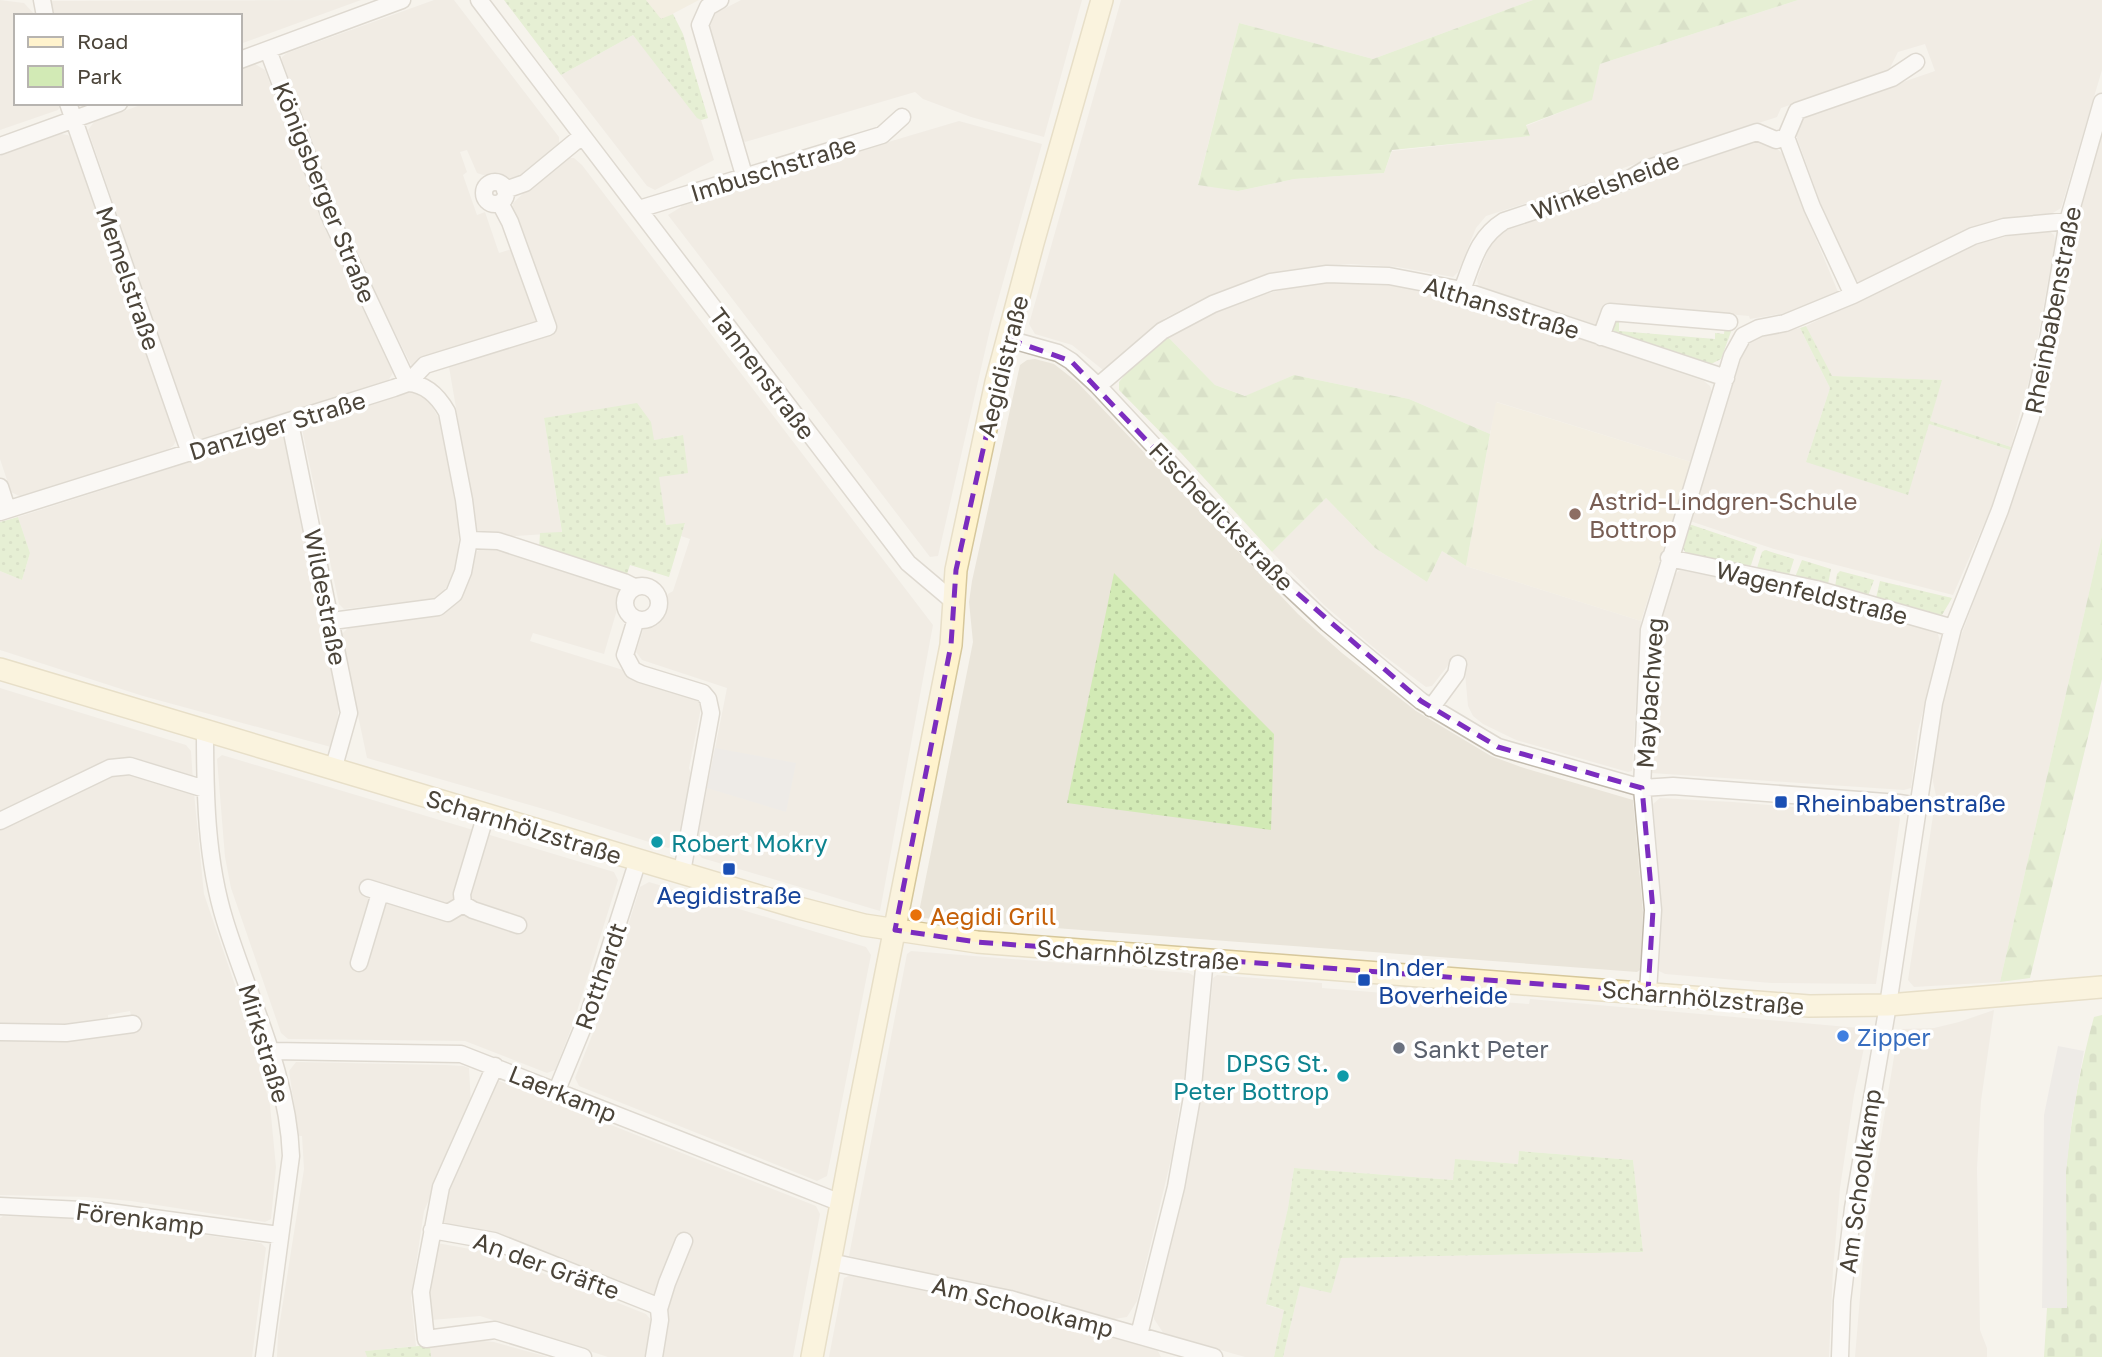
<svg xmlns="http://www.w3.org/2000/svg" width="2102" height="1357" font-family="'Golos Text',sans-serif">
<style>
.residential{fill:#eae5da}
.education{fill:#efe8d6}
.green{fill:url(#green-dots)}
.forest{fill:url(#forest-firs)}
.cemetery{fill:url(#cemetery-stones)}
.parking{fill:#e5e3e0}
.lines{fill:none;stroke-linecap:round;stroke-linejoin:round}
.street-casing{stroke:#c2bbae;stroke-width:19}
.secondary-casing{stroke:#d6c79b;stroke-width:24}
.street{stroke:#fff;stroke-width:16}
.secondary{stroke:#fff3cd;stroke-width:21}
.marked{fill:none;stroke:#7b2cbf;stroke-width:5;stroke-dasharray:14 9;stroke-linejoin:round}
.education-dot{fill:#8d6e63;stroke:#fff;stroke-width:2.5}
.transit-dot{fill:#1a4fb4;stroke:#fff;stroke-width:2.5}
.culture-dot{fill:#0f9aa8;stroke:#fff;stroke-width:2.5}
.food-dot{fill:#e8710a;stroke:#fff;stroke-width:2.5}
.shop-dot{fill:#3f7fe0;stroke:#fff;stroke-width:2.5}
.worship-dot{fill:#6b7280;stroke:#fff;stroke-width:2.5}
.labels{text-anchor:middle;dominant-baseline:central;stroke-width:7;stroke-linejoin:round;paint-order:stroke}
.street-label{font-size:24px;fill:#4b4439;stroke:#fff}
.education-label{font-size:24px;fill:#785e54;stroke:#fff;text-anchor:start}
.transit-label{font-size:24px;fill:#164399;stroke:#fff;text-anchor:start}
.culture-label{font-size:24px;fill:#0d838f;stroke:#fff;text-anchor:start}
.food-label{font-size:24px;fill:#c56008;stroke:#fff;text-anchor:start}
.shop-label{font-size:24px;fill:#366cbe;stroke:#fff;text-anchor:start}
.worship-label{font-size:24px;fill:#5b616d;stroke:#fff;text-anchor:start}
</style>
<defs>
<pattern id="green-dots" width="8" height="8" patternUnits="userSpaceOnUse" patternTransform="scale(1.75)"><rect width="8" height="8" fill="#d2eab5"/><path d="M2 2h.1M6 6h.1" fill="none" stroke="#b6ca9c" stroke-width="1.8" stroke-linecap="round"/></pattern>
<pattern id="forest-firs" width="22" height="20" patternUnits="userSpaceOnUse" patternTransform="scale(1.75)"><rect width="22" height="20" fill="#d2eab5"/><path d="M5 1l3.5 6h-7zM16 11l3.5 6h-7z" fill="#b6ca9c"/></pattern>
<pattern id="cemetery-stones" width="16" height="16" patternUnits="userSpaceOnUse" patternTransform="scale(1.75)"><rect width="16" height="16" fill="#d2eab5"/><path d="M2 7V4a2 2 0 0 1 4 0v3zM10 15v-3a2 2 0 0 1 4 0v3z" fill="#b6ca9c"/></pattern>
</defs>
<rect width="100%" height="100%" fill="#f6f3ec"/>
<!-- residential -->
<path class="residential" d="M0 0 24 3 36 16H16V103H59L60 107 58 110 0 130Z
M361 0 240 44V16H54L51 1Z
M434 0H454L559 137V144L515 181 498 174 483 175 477 173 467 150 460 152 467 172 463 175 477 215 485 212 499 253 515 248 541 324 554 320 547 299 543 300 512 209 513 203 534 183 567 158H574L582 165 933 625 880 911 702 858 697 852 696 845 727 688 642 660 636 652 644 627 658 625 668 594 673 591 690 539 681 536 685 524 666 525 658 477 682 435 654 440 544 418 562 533 499 537 477 531 448 361 414 369 411 365 357 257 334 203 282 60V57L287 53Z
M741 0H1082L1044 137 971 117 923 99 915 92 745 142 742 140 709 25 711 19 716 13Z
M1121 0H1533L1373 59 1239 23 1198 184 1238 191 1294 179 1384 173 1392 151 1529 136 1526 126 1591 100 1600 64 1798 0H2102V70L2061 208 2048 216 1867 281 1860 282 1853 279 1831 232 1797 138 1796 130 1804 116 1935 71 1925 44 1898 52 1888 72 1781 108 1777 117 1623 168 1620 173 1486 216 1476 228 1458 272 1453 277 1398 267 1351 264 1296 269 1261 276 1204 298 1165 318 1103 370 1072 345 1035 334 1029 324Z
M633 35 701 120 714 160 655 190 647 186 561 75Z
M255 64 265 70 325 229 393 373 388 381 200 439 192 432 88 130 94 122 146 103H240V69Z
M959 121 1042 144 991 325 938 556 930 557 668 215 681 207 680 204Z
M2102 131V536L2000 982 1914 987 1908 980 1936 796 1931 772 1944 696 1956 649 2019 482 2034 435 2056 341 2079 217Z
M61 134 68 135 74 142 176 441 173 446 164 452 21 497 11 492 0 459V156Z
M1754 141 1772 144 1784 155 1801 203 1838 292 1793 312 1750 319 1749 316 1610 304 1603 308 1598 326 1481 287 1478 284 1477 279 1490 245 1501 232 1640 187 1639 183 1645 176Z
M2030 231H2049L2054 235 2055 242 2033 365 2011 447 1930 421 1941 380 1831 376 1806 326 1955 252 1988 241Z
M1332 282 1384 283 1431 291 1485 307 1704 381 1710 386 1712 392 1691 462 1497 402 1490 434 1409 399 1294 375 1246 396 1215 385 1168 337 1198 320 1257 296 1285 289Z
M1800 328 1830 388 1806 462 1929 424 2010 450 1991 508 1953 595 1774 549 1690 521 1744 350 1752 341 1758 338Z
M1035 359 1054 364 1077 382 1298 614 1342 653 1416 711 1491 756 1521 767 1633 800 1643 912 1640 970 1637 972 922 918 920 916 919 912 973 642 969 602 972 581 1020 365 1027 360Z
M410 392 421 394 428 400 440 420 459 526 458 556 455 569 444 592 433 599 344 609 339 604 302 429 306 425Z
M278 434 283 437 287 448 319 598 314 600 339 703 337 724 331 747 143 696 0 650V571L22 580 30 553 18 517Z
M1326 498 1375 548 1427 582 1442 551 1466 566 1641 621 1632 771 1628 772 1516 740 1483 724 1473 716 1468 706 1465 673 1463 667 1453 659 1432 686 1426 687 1379 652 1324 605 1272 552Z
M484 547H499L624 586 604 654 533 633 530 641 623 670 626 675 698 698 701 708 689 768 691 774 680 840 674 846 668 848 554 812 367 758 341 635 349 627 437 616 447 611 461 598 471 578 476 552Z
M1680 570 1796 593 1878 614 1938 634 1940 642 1918 731 1911 788 1904 790 1651 773 1661 613 1674 575Z
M0 688 186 745 191 751 193 781 181 777 178 771 142 760 66 785 60 783 10 807 11 811 0 815Z
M222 755 614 872 618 880 573 1024 555 1070 547 1073 465 1041 288 1039 281 1033 231 888 225 857 217 759Z
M130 770 194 793 204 894 250 1029 270 1105 276 1167 271 1219 265 1222 131 1201 86 1197 0 1195V1039L134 1028 130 1011 108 1015V1021L81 1025H0V825L93 784Z
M1660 798 1733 802 1899 816 1900 819 1876 984 1771 983 1665 974 1659 971 1662 910 1653 804Z
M649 882 866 947 871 955 827 1176 817 1181 579 1086 575 1078 601 1013 640 887Z
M911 951 1189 973 1194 976 1189 1046 1172 1155 1137 1301 1127 1317 1114 1319 1025 1295 849 1256 907 954Z
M1217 975 1322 983V988L1434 997 1529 1004 1530 999 1859 1028 1864 1032 1865 1043 1854 1095 1840 1188 1833 1270 1829 1357H1283L1300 1286 1340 1258 1643 1252 1633 1160 1519 1151 1518 1164 1455 1159 1454 1180 1294 1168 1288 1208 1267 1305 1284 1310 1274 1357H1245L1164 1334 1154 1319V1307L1188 1163 1207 1039 1213 978Z
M1994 1010 1981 1101 1977 1168 1980 1330 1987 1348V1357H1855L1865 1236 1898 1032 1902 1029 1934 1028 1959 1022Z
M296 1062 446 1065 463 1066 469 1068 471 1103 424 1211 411 1298 416 1346 366 1351 367 1357H277L278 1334 304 1169 302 1136H299L289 1071Z
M497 1080 816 1206 820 1214 793 1357H659L669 1303 444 1225 442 1222 445 1192 464 1145 469 1147Z
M3 1216 92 1219 261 1243 266 1248 252 1357H0V1218Z
M437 1243 492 1253 646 1314 652 1321 646 1355 644 1357H608L480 1316 431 1320 429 1298Z
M851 1275 1037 1316 1158 1351 1161 1357H829L844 1278Z
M484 1341 494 1342 548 1357H431L430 1345Z"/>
<!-- education -->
<path class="education" d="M646 0H699L661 20Z
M1496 402 1691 462 1641 621 1466 566Z"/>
<!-- green -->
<path class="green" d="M504 0H646L661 19 673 14 683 34 708 118 701 120 697 118 633 35 561 75Z
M1611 320H1619V331L1715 339V333L1724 334 1725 326 1732 329 1721 359 1711 364 1610 330Z
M1806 326 1832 376 1942 380 1930 421 2011 447 2010 450 1929 424 1908 495 1806 462 1830 388 1800 328Z
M637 403 651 422 654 440 683 435 688 473 659 477 666 525 685 523 669 577 630 565 626 577 539 550 540 533 562 532 544 418Z
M18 517 30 553 22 580 0 571V522Z
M1689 524 1757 547 1751 565 1749 567 1687 555 1682 547Z
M1765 550 1794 559 1789 575 1759 570 1757 568 1762 552Z
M1802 560 1831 569 1828 584 1795 577Z
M1840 571 1874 580 1868 596 1835 587 1837 574Z
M1114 573 1274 734 1271 830 1067 803Z
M1880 581 1952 598 1942 615H1934L1876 598Z
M1519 1151 1633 1160 1643 1252 1341 1258 1331 1293 1300 1286 1283 1357H1274L1284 1310 1266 1304 1288 1208 1294 1168 1453 1180 1455 1159 1518 1164Z
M430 1345 431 1357H367L365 1351Z"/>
<!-- forest -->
<path class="forest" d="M1533 0H1798L1600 64 1592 100 1526 125 1530 136 1392 150 1384 173 1294 179 1238 191 1198 185 1239 23 1373 59Z
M1168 337 1215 385 1245 396 1294 375 1409 399 1490 434 1466 566 1442 551 1427 582 1375 548 1326 498 1272 552 1181 453 1119 390V382L1131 368Z
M2102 536V679L2030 978 2000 982Z"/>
<!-- cemetery -->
<path class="cemetery" d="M2102 1015V1357H2044L2047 1308H2066C2066 1262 2062 1215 2066 1169 2071 1118 2080 1067 2094 1017Z"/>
<!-- parking -->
<path class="parking" d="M715 748 796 763 786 812 707 788Z
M2058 1046 2084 1051 2072 1119 2066 1172 2067 1308H2042L2044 1115Z"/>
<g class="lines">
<!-- street casing -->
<g class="street-casing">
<path id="street" d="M42 0 45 16
M479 0 908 563 953 601
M720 0 708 7 700 25 744 175
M268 50 331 219 408 383
M240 60 402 0
M68 103 190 453
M1786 137 1812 207 1853 295
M0 146 119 103
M484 193a11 11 0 1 1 22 0a11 11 0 1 1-22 0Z
M505 190 525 183 582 136
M639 209 882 135 902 117
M1462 290C1473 262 1477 238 1504 221L1626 181 1646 169 1757 132 1776 140 1786 137 1797 111 1892 78 1916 62
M1601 337 1610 312 1729 322
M1008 339 1058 353 1071 361 1098 386 1264 564 1327 623 1421 701 1498 747 1642 788 1673 786 1899 803 1918 806
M1098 386 1162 331 1213 304 1271 282 1327 274 1389 276 1462 290 1726 378
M290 423 349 713 333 770
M0 487 7 509
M0 512 394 388 408 383 425 365 548 327 510 222 500 203
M469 540 498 541 624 582 634 587
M1669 558 1816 589 1953 628
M625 603a17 17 0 1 1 34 0a17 17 0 1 1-34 0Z
M636 619 625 655 633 670 641 674 703 693 708 699 711 713 682 872
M332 621 438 607 454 594 463 572 469 540 464 500 447 412C438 396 426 384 408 383
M1431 708 1456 674 1458 664
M205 731C205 794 206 860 225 921 249 999 288 1074 291 1156L264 1357
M0 821 110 768 130 766 205 789
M368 888 448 913 463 904 462 894 486 814
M463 904 473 910 518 925
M359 963 380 893
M1648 992 1653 910 1642 788 1649 630 1732 356 1743 336 1759 328 1785 323 1853 295 1973 236 2004 227 2068 221
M0 1032 66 1033 133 1024
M271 1051 461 1054 841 1203
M495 1066 441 1187 421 1292 426 1339 495 1330 583 1357
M557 1090 590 1010 638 860
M0 1206 102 1211 279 1235
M432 1230 494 1241 655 1305 659 1309 660 1320 654 1357
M830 1262 1010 1299 1214 1357
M659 1309 667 1283 684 1241
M1139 1335 1176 1187 1192 1097 1205 958
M1840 1357 1842 1301 1853 1208 1888 1005 1934 703 1953 628 2000 510 2031 417 2048 340 2068 221 2102 102"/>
</g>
<!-- secondary casing -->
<g class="secondary-casing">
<path id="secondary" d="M0 669 799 908 864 925 977 942 1809 1006 1888 1005 2102 987
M812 1357 858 1114 951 645 956 570 996 382 1033 243 1102 0"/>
</g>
<!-- street -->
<use href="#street" class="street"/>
<!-- secondary -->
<use href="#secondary" class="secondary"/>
</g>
<!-- marked area -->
<path d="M0 0H2102V1357H0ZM1008 339 1071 361 1264 564 1421 701 1498 747 1642 788 1653 910 1648 992 977 942 895 930 951 645 956 570Z" fill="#f6f3ec" fill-opacity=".55" fill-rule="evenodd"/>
<path class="marked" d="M1008 339 1071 361 1264 564 1421 701 1498 747 1642 788 1653 910 1648 992 977 942 895 930 951 645 956 570Z"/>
<!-- markers -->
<circle class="education-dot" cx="1575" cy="514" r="7"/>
<g class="transit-dot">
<rect x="1774" y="795" width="14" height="14" rx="3.5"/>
<rect x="722" y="862" width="14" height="14" rx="3.5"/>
<rect x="1357" y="973" width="14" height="14" rx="3.5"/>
</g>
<g class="culture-dot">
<circle cx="657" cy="842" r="7"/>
<circle cx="1343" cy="1076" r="7"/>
</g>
<circle class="food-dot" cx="916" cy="915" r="7"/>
<circle class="shop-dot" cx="1843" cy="1036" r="7"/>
<circle class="worship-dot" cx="1399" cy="1048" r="7"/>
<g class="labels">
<!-- street labels -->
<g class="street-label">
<text transform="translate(773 168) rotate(-17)">Imbuschstraße</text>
<text transform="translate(1605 185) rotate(-20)">Winkelsheide</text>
<text transform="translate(325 192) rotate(68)">Königsberger Straße</text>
<text transform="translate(129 278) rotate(71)">Memelstraße</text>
<text transform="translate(1502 307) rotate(17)">Althansstraße</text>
<text transform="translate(2052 310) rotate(-79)">Rheinbabenstraße</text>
<text transform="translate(1002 366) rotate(-76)">Aegidistraße</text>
<text transform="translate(763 373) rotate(53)">Tannenstraße</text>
<text transform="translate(277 425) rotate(-17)">Danziger Straße</text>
<text transform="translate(1222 516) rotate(46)">Fischedickstraße</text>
<text transform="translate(1812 592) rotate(14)">Wagenfeldstraße</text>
<text transform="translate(326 597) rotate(79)">Wildestraße</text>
<text transform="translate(1649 693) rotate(-86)">Maybachweg</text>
<text transform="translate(524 826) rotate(17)">Scharnhölzstraße</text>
<text transform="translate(1138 954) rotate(4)">Scharnhölzstraße</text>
<text transform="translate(600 976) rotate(-71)">Rotthardt</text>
<text transform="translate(1703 997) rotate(5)">Scharnhölzstraße</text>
<text transform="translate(265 1043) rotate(73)">Mirkstraße</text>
<text transform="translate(563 1093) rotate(22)">Laerkamp</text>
<text transform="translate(1859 1181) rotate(-82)">Am Schoolkamp</text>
<text transform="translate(140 1218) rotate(7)">Förenkamp</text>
<text transform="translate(547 1265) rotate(20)">An der Gräfte</text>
<text transform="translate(1023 1306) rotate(14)">Am Schoolkamp</text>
</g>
<!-- education labels -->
<g class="education-label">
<text x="1589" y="500">Astrid-Lindgren-Schule<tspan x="1589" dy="28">Bottrop</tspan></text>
</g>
<!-- transit labels -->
<g class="transit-label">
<text x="1795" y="802">Rheinbabenstraße</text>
<text x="729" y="894" text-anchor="middle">Aegidistraße</text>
<text x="1378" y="966">In der<tspan x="1378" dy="28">Boverheide</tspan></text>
</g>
<!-- culture labels -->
<g class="culture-label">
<text x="671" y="842">Robert Mokry</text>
<text x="1329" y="1062" text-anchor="end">DPSG St.<tspan x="1329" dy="28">Peter Bottrop</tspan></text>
</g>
<!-- food labels -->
<g class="food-label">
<text x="930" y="915">Aegidi Grill</text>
</g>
<!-- shop labels -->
<g class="shop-label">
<text x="1857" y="1036">Zipper</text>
</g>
<!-- worship labels -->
<g class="worship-label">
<text x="1413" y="1048">Sankt Peter</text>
</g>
</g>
<!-- legend -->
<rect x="14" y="14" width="228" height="91" fill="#ffffff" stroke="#b7b4b0" stroke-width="2"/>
<rect x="28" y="37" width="35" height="10" fill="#fff3cd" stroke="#b7b4b0" stroke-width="2"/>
<text x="77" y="49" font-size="21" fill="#4b4439">Road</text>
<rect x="28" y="66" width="35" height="21" fill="#d2eab5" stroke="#b7b4b0" stroke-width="2"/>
<text x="77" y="84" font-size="21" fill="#4b4439">Park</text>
</svg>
